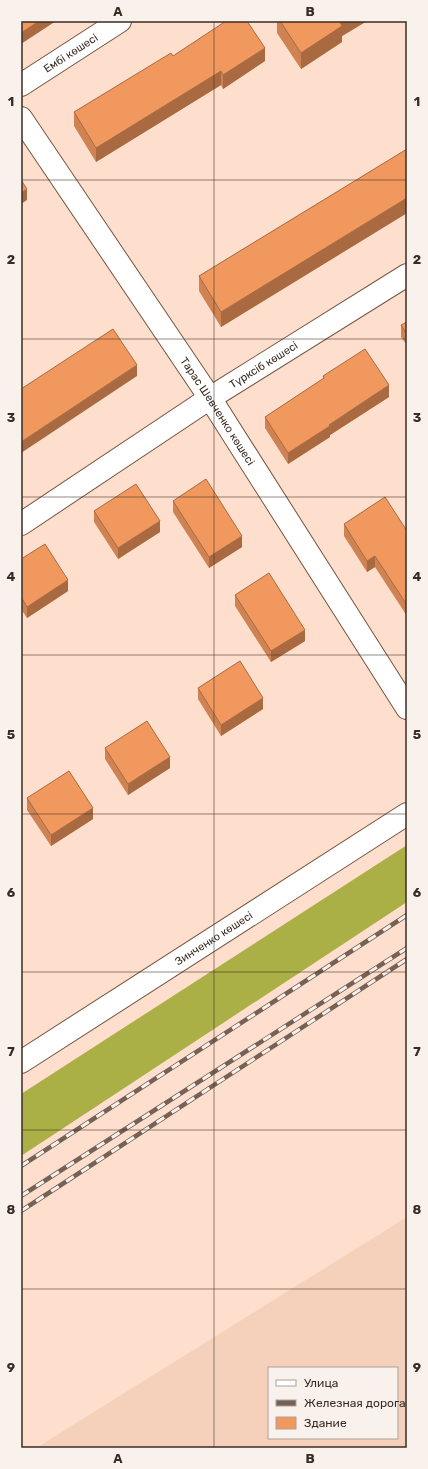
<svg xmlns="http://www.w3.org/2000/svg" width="428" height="1469" font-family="Rubik,sans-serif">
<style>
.built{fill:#f5d1bb;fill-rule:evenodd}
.forest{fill:#abb046}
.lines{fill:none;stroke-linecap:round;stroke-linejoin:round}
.street-casing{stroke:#755440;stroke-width:24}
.secondary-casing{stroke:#755440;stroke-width:24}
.street{stroke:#fff;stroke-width:22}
.secondary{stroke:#fff;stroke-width:22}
.rail-casing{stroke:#766156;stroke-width:4.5}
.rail{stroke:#f9f1ec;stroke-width:3;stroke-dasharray:9;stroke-linecap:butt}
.wall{fill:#cf8352}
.shaded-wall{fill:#a96a42}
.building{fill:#f1985f;stroke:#a96a42}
.grid{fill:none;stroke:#3b2c23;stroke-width:1;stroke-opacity:0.55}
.labels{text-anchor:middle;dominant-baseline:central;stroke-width:3.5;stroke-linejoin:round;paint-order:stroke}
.street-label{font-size:11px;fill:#3b2c23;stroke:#f9f1ec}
.neatline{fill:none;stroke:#3b2c23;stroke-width:1.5}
.grid-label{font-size:13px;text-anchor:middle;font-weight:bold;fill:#3b2c23}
</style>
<rect width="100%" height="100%" fill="#fedecc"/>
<!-- built -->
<path class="built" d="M407 1217V1448H36ZM269 1368H397V1438H269Z"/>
<!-- forest -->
<path class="forest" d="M407 845V902L21 1156V1094Z"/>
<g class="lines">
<!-- street casing -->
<g class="street-casing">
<g id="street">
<path id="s1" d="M21 85 120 21"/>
<path id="s2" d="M21 118 210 398 407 708"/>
<path id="s3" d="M21 524 210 398 407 275"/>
</g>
</g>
<!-- secondary casing -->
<g class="secondary-casing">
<g id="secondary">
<path id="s4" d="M21 1062 407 814"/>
</g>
</g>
<!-- street -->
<use href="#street" class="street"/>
<!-- secondary -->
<use href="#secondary" class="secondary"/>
<!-- rail casing -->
<g class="rail-casing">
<path id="rail" d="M21 1166 407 915
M21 1196 407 948
M21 1211 407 959"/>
</g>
<!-- rail -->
<use href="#rail" class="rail"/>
</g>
<!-- wall -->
<path class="wall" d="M277 21H367L342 36V42L301 69 277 33Z
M173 56 265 61 223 89 221 85 96 162 74 126V112Z
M407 149V213L221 327 199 291V276Z
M407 322V345L401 337V325Z
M323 376 389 397 330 435V437L288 464 265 428V417L323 379Z
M173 501 242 547 209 568 173 512Z
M94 511 160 532 118 559 94 522Z
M344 524 407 531V616L375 567 367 572 344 536Z
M21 559 68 591 27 618 21 609Z
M235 595 305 641 271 662 235 606Z
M198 688 263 709 221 736 198 699Z
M105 748 170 768 128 795 105 759Z
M27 798 93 819 51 846 27 810Z"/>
<!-- shaded-wall -->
<path class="shaded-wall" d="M39 21H56L21 44V33Z
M341 21H367L342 36V42L301 69V53Z
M265 48V61L223 89V75Z
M221 71V85L96 162V148Z
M27 189V200L21 204V193Z
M407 198V213L221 327V312Z
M137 365V376L21 453V442Z
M389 385V397L330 435V437L288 464V453L329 425Z
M160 521V532L118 559V548Z
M242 536V547L209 568V557Z
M375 556V567L367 572V561Z
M68 580V591L27 618V607Z
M305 630V641L271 662V651Z
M263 698V709L221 736V725Z
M170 757V768L128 795V784Z
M93 808V819L51 846V835Z"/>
<!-- building -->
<path class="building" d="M21 21H39L21 33Z
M226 21H247L265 48 223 75 221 71 96 148 74 112 171 53 173 56Z
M280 21H341L340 22 342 26 301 53Z
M407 149V198L221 312 199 276Z
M21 180 27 189 21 193Z
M407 322V334L401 325Z
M113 329 137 365 21 442V389Z
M365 349 389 385 329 425 330 426 288 453 265 417 324 378 323 376Z
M206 479 242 536 209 557 173 501Z
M136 484 160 521 118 548 94 511Z
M385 497 407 531V605L375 556 367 561 344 524Z
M45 544 68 580 27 607 21 597V559Z
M269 573 305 630 271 651 235 595Z
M240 661 263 698 221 725 198 688Z
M147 721 170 757 128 784 105 748Z
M69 771 93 808 51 835 27 798Z"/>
<!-- grid -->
<path class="grid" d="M214 21V1448M21 180H407M21 339H407M21 497H407M21 655H407M21 814H407M21 972H407M21 1130H407M21 1289H407"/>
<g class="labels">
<!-- street labels -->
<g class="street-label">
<text stroke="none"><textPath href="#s1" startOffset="59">Ембі көшесі</textPath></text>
<text stroke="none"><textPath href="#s3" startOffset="290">Түрксіб көшесі</textPath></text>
<text stroke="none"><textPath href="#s2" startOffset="353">Тарас Шевченко көшесі</textPath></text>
<text stroke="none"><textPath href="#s4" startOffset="229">Зинченко көшесі</textPath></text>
</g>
</g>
<!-- border -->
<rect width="428" height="1469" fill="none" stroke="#f9f1ec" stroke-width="44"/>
<!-- legend -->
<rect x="268" y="1367" width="130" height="72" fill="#f9f1ec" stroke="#ada29c"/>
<rect x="276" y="1380" width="20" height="6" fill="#ffffff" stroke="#ada29c"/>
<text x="304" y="1387" font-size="12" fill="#3b2c23">Улица</text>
<rect x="276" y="1400" width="20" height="6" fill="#766156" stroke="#ada29c"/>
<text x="304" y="1407" font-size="12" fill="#3b2c23">Железная дорога</text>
<rect x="276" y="1417" width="20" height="12" fill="#f1985f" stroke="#ada29c"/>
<text x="304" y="1427" font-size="12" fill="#3b2c23">Здание</text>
<rect x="22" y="22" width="384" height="1425" class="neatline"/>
<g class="grid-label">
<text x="118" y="16">A</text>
<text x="310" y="16">B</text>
<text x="11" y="106">1</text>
<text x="417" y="106">1</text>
<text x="11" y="264">2</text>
<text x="417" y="264">2</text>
<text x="11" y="422">3</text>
<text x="417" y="422">3</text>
<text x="11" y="581">4</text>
<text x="417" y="581">4</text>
<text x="11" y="739">5</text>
<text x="417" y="739">5</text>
<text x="11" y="897">6</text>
<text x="417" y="897">6</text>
<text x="11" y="1056">7</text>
<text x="417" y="1056">7</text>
<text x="11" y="1214">8</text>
<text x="417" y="1214">8</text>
<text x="11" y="1372">9</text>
<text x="417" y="1372">9</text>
<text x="118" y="1463">A</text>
<text x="310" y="1463">B</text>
</g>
</svg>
